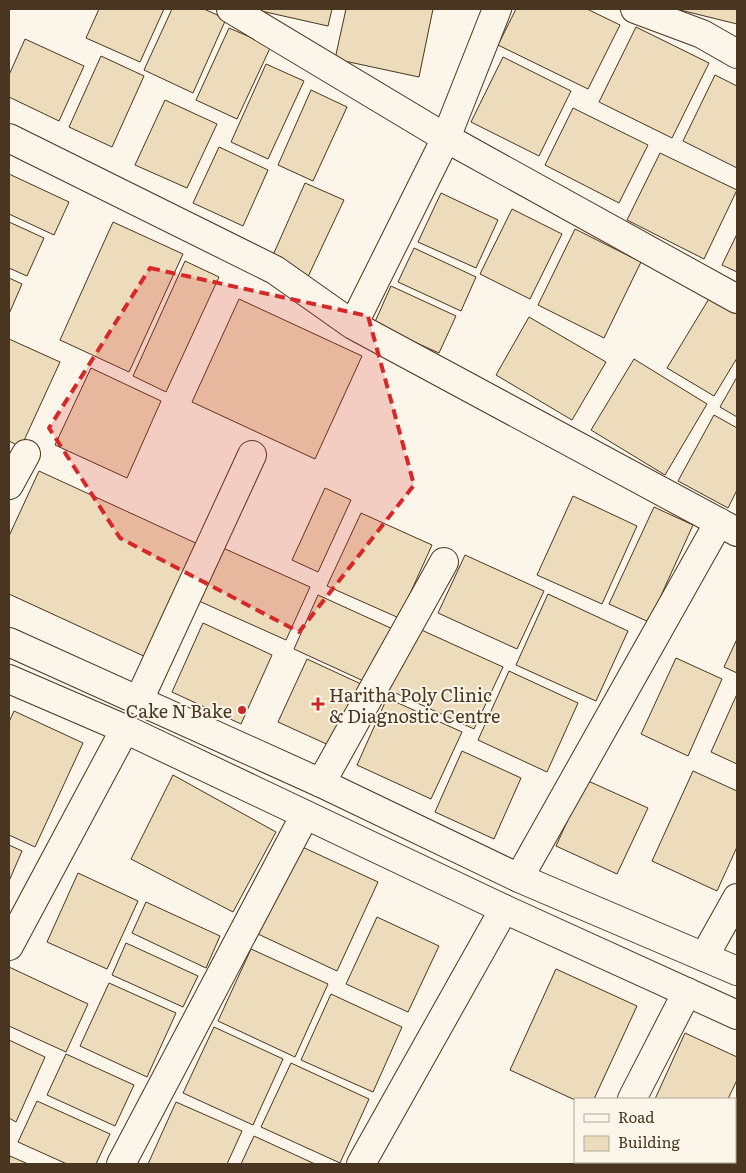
<svg xmlns="http://www.w3.org/2000/svg" width="746" height="1173" font-family="Literata,serif">
<style>
.building{fill:#ecdcbc;stroke:#4a3520}
.lines{fill:none;stroke-linecap:round;stroke-linejoin:round}
.minor-casing{stroke:#4a3520;stroke-width:30}
.tertiary-casing{stroke:#4a3520;stroke-width:30}
.minor{stroke:#fbf6e9;stroke-width:28}
.tertiary{stroke:#fbf6e9;stroke-width:28}
.marked{fill:#d62828;fill-opacity:0.2;stroke:#d62828;stroke-width:4;stroke-dasharray:10 6;stroke-linejoin:round}
.poi-dot{fill:#c62828;stroke:#fbf6e9;stroke-width:2}
.labels{text-anchor:middle;dominant-baseline:central;stroke-width:4;stroke-linejoin:round;paint-order:stroke}
.poi-label{font-size:18px;fill:#4a3520;stroke:#fbf6e9;text-anchor:start}
</style>
<rect width="100%" height="100%" fill="#fbf6e9"/>
<!-- building -->
<path class="building" d="M99 9H164L140 62 86 38Z
M172 9H204L226 19 193 93 144 70Z
M261 9H332L328 26 261 11Z
M346 9H433L419 77 335 59Z
M516 9H587L620 25 588 89 498 45Z
M676 9H737V24Z
M636 27 709 63 672 138 599 102Z
M229 28 271 46 237 119 196 100Z
M25 39 84 66 59 121 9 97V75Z
M101 56 144 76 112 147 69 127Z
M503 57 571 91 539 156 471 122Z
M266 64 304 81 268 159 231 142Z
M715 75 737 86V168L683 141Z
M311 90 347 107 313 181 278 165Z
M165 100 217 124 187 188 135 165Z
M573 108 648 145 619 203 545 165Z
M219 147 268 170 243 226 193 203Z
M660 153 737 190 704 259 627 220Z
M9 174 69 202 54 235 9 214Z
M305 183 344 200 306 281 269 264Z
M441 193 498 220 476 268 418 242Z
M512 209 562 234 530 299 480 274Z
M9 222 44 238 27 276 9 268Z
M113 222 183 254 129 372 60 340Z
M575 229 641 262 604 338 538 305Z
M737 234V272L722 265Z
M414 248 476 277 461 311 398 282Z
M185 261 219 277 166 392 133 376Z
M9 278 22 284 9 314Z
M391 286 456 316 439 353 374 324Z
M710 297 737 313V358L714 396 667 368Z
M239 299 362 356 315 459 192 402Z
M529 317 606 362 572 420 496 375Z
M9 339 60 362 21 447 9 441Z
M634 359 707 404 665 475 591 430Z
M91 368 161 401 127 478 55 445Z
M737 377V417L720 407Z
M714 415 737 428V490L728 508 678 481Z
M39 471 200 545 148 658 9 594V536Z
M325 488 351 500 318 572 292 560Z
M573 496 637 526 602 604 537 575Z
M654 507 693 525 649 622 609 604Z
M361 513 432 545 399 618 327 586Z
M223 548 310 587 286 640 199 601Z
M465 555 544 591 517 649 438 613Z
M548 594 628 631 596 701 516 665Z
M318 595 395 630 370 684 294 649Z
M203 623 272 655 241 724 172 692Z
M417 628 503 667 474 729 389 690Z
M737 639V673L724 667Z
M676 658 722 679 688 756 641 734Z
M307 659 361 684 333 747 278 722Z
M509 671 578 703 547 772 478 740Z
M737 694V764L711 752Z
M387 698 462 732 431 799 357 765Z
M14 711 83 743 35 847 9 835V722Z
M462 751 521 778 494 839 435 812Z
M693 771 737 791V847L717 891 652 861Z
M173 775 276 832 233 912 131 859Z
M586 780 648 808 617 874 556 846Z
M9 845 22 851 9 881Z
M298 845 378 882 337 971 258 934Z
M78 873 138 901 107 969 47 942Z
M146 902 220 936 206 968 132 933Z
M377 917 439 946 408 1012 346 984Z
M126 943 198 976 183 1007 112 975Z
M251 949 328 984 295 1057 218 1021Z
M9 967 88 1004 66 1052 9 1026Z
M556 969 637 1006 594 1099 575 1100 510 1070Z
M109 983 176 1013 147 1077 80 1046Z
M331 994 402 1027 373 1092 301 1060Z
M214 1027 283 1059 253 1125 183 1093Z
M685 1033 737 1057V1080L728 1099H655Z
M9 1040 45 1057 16 1122 9 1118Z
M66 1054 134 1085 115 1126 47 1095Z
M291 1063 369 1099 340 1163 261 1127Z
M37 1101 110 1134 96 1164H67L18 1142Z
M176 1102 242 1131 227 1164H148Z
M737 1134V1164H724L725 1162H735V1139Z
M254 1136 315 1164H241Z
M10 1156 28 1164H9Z"/>
<g class="lines">
<!-- minor casing -->
<g class="minor-casing">
<path id="minor" d="M231 9 446 138 737 299
M635 9 702 34 737 54
M9 138 275 270 353 325 737 532
M353 325 446 138 497 9
M9 485 26 454
M139 700 252 455
M321 783 444 562
M519 878 719 522
M9 946 125 729
M704 957 737 898
M632 1099 687 992
M121 1164 305 815
M361 1164 504 909
M598 1164 599 1162"/>
</g>
<!-- tertiary casing -->
<g class="tertiary-casing">
<path id="tertiary" d="M9 642 321 783 519 878 737 971
M9 679 125 729 504 909 737 1015"/>
</g>
<!-- minor -->
<use href="#minor" class="minor"/>
<!-- tertiary -->
<use href="#tertiary" class="tertiary"/>
</g>
<!-- marked area -->
<path class="marked" d="M150 268 368 316 414 485 299 632 120 538 49 428Z"/>
<!-- markers -->
<g class="poi-dot">
<path d="M315.5 696.5h5v5h5v5h-5v5h-5v-5h-5v-5h5z"/>
<circle cx="242" cy="710" r="5"/>
</g>
<g class="labels">
<!-- poi labels -->
<g class="poi-label">
<text x="329" y="694">Haritha Poly Clinic<tspan x="329" dy="21">&amp; Diagnostic Centre</tspan></text>
<text x="232" y="710" text-anchor="end">Cake N Bake</text>
</g>
</g>
<!-- border -->
<rect width="746" height="1173" fill="none" stroke="#4a3520" stroke-width="20"/>
<!-- legend -->
<rect x="574" y="1098" width="162" height="65" fill="#fbf6e9" stroke="#b4a999"/>
<rect x="584" y="1114" width="25" height="8" fill="#fbf6e9" stroke="#b4a999"/>
<text x="618" y="1123" font-size="15" fill="#4a3520">Road</text>
<rect x="584" y="1136" width="25" height="15" fill="#ecdcbc" stroke="#b4a999"/>
<text x="618" y="1148" font-size="15" fill="#4a3520">Building</text>
</svg>
